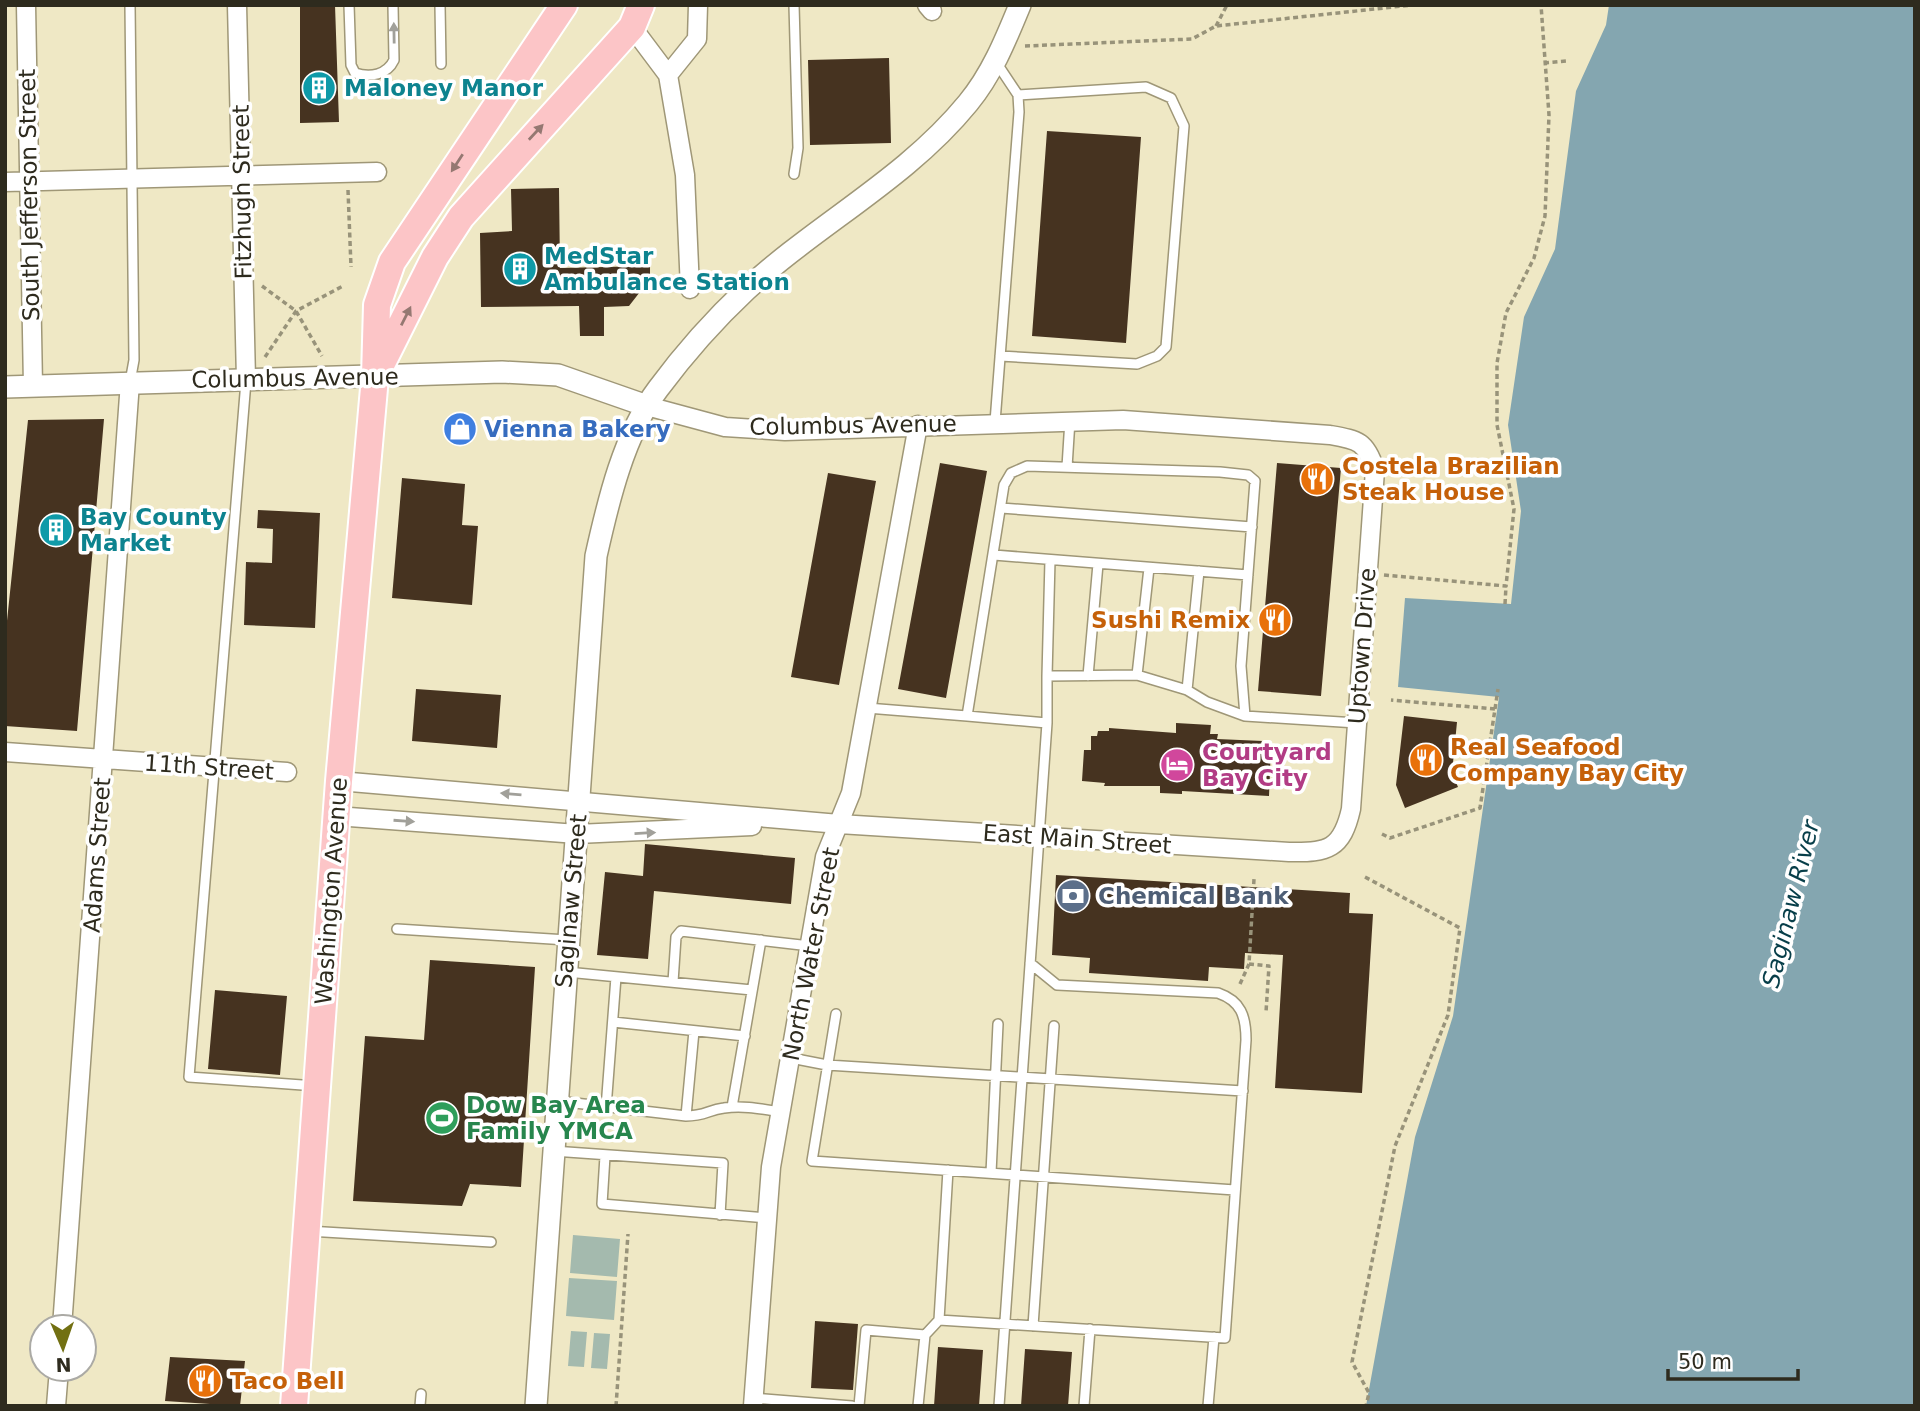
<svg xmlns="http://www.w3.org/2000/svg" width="1920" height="1411" font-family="'DejaVu Sans',sans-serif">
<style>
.green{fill:#a4baae}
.water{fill:#84a6b0}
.building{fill:#463320}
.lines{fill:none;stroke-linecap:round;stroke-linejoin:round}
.service-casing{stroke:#9f9777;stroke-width:12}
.minor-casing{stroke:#9f9777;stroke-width:21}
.tertiary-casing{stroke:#9f9777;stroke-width:24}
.primary-casing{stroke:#fff;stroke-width:30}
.path{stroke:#98937a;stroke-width:3.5;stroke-dasharray:5 3.5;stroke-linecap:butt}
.service{stroke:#fff;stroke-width:9}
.minor{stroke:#fff;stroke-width:18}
.tertiary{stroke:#fff;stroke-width:21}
.primary{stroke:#fcc5c7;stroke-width:26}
.oneway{fill:#a1a09a}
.oneway2{fill:#957872}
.labels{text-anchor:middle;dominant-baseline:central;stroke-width:7;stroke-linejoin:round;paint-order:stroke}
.culture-label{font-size:23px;font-weight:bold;fill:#0d838f;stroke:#fff;text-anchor:start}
.street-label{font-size:23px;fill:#2e2b1e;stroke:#fff}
.shop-label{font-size:23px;font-weight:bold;fill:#366cbe;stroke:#fff;text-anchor:start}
.food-label{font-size:23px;font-weight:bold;fill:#c56008;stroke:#fff;text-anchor:start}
.hotel-label{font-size:23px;font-weight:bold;fill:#b23c85;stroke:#fff;text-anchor:start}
.service-label{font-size:23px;font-weight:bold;fill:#4e5e75;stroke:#fff;text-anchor:start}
.leisure-label{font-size:23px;font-weight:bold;fill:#27864d;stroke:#fff;text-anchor:start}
.water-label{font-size:24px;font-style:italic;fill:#073e49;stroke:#fff}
</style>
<rect width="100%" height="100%" fill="#efe8c5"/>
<!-- green -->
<path class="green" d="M573 1235 620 1239 617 1277 570 1273Z
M569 1278 617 1281 614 1320 566 1316Z
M571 1331 587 1332 584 1367 568 1366Z
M594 1333 610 1334 607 1369 591 1368Z"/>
<!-- water -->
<path class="water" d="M1609 5H1915V1406H1366L1415 1137 1453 1016 1499 697 1398 687 1405 598 1511 604 1521 511 1508 425 1524 317 1555 249 1576 91 1606 25Z"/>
<!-- building -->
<path class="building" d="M300 5H335L339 122 300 123Z
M889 58 891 143 810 145 808 60Z
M1047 131 1141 137 1126 343 1032 336Z
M559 188 560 268 650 266V279L629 306 604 307V336H580L579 306 481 307 480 233 512 231 511 189Z
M104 419 77 731 5 726V640L28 420Z
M940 463 987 471 946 698 898 689Z
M1277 463 1341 468 1321 696 1258 691Z
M828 473 876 481 839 685 791 677Z
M402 478 465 484 462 525 478 526 472 605 392 598Z
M258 510 320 513 315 628 244 625 246 562 272 563 273 529 257 528Z
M416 689 501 695 497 748 412 741Z
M1404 716 1457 722 1452 773 1458 787 1405 808 1396 785Z
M1176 723 1211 725 1210 734H1218L1217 739 1263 741 1262 747H1271L1269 796 1182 791V794L1160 793V786H1104L1105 783 1082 781 1084 750H1091V736H1097L1098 731H1109V728L1176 733Z
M645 844 795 858 791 904 654 891 648 959 597 955 605 872 643 876Z
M1056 875 1350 893 1349 913 1373 914 1362 1093 1275 1088 1283 955 1245 953 1244 969 1209 967 1208 981 1089 973 1090 958 1052 955Z
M430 960 535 967 521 1187 470 1184 462 1206 353 1201 365 1036 424 1040Z
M215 990 287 996 280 1075 208 1069Z
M815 1321 858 1324 853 1390 811 1388Z
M938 1347 983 1350 979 1406H934Z
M1025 1349 1072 1352 1068 1406H1021Z
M170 1357 245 1361 240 1406 165 1401Z"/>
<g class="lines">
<!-- service casing -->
<g class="service-casing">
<path id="service" d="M130 5 134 360 130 382
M349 5 351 65 355 73C370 78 387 75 394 60L393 5
M440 5 441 64
M794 174 798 148 794 5
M1000 356 1137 364 1157 356 1166 347 1184 126 1171 98 1146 87 1018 95
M246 381 189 1077 316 1086
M995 422 1019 112 1018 95 996 62
M1067 467 1070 420
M1001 508 1252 527
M994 555 1248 575
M1137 675 1149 568
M1047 676 1050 560
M1088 676 1098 564
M1187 690 1199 571
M867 708 967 716
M1047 723 967 716 1004 485 1011 473 1027 466 1220 472 1248 475 1255 481 1241 666 1245 716
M397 929 567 940
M567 972 752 990
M673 982 676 937 681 931 810 946
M836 1014 812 1161 1235 1190
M613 1022 745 1036
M791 1058 827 1065 1243 1091
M558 1101 686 1116C705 1116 708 1110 724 1108 743 1105 762 1109 781 1112
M732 1107 761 940
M606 1108 616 977
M686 1116 694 1031
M553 1151 723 1163 720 1215
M605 1156 602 1204 766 1218
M948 1170 939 1320 1225 1338 1246 1040C1246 1016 1241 1001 1218 993L1057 985 1030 963
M991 1173 998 1024
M308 1231 491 1242
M1033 1326 1054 1026
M753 1398 852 1406
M420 1406 421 1394
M859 1406 866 1330 925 1335
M918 1406 925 1335 939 1320
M999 1406 1047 723V676L1137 675 1187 690 1207 702 1245 716 1357 723
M1084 1406 1090 1329
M1208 1406 1214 1337"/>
</g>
<!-- minor casing -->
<g class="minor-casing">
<path id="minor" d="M26 5 33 386
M237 5 246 379
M927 5 932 11
M632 27 668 75 685 175 690 289
M668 75 697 39 698 5
M5 182 377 172
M5 752 287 772
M339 781 839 824 1289 852C1328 853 1342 849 1351 809L1375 470C1366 441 1358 440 1330 435L1123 420 785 431 725 427 647 406
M336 816 577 834 752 826
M62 1327 130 382
M56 1406 59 1369
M753 1406 771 1167 825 857 851 793 918 425"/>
</g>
<!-- tertiary casing -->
<g class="tertiary-casing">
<path id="tertiary" d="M5 387 502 372 558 375 647 406
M536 1406 596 556C608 502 624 434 658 389 684 354 715 319 746 290 817 224 906 179 968 103 992 74 1006 39 1020 5"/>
</g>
<!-- primary casing -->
<g class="primary-casing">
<path id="primary" d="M379 369 435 257 461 217 632 27 641 5
M294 1406 339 781 375 377 377 305 392 262 564 5"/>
</g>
<!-- path -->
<path class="path" d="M1216 26 1227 5
M1025 46 1192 39 1216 26 1412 5
M1544 63 1566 61
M348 190 351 267
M262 286 296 311 322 356
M265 357 296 311 343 286
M1384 575 1506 586 1514 509 1497 425V363L1506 313 1534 258 1545 216 1549 115 1541 5
M1505 604 1506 586
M1495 709 1498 689
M1382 834 1390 838 1480 808 1495 709 1391 700
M1365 877 1460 928 1448 1015 1395 1146 1352 1362 1369 1393 1366 1406
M1249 964 1269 966 1266 1012
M1240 984 1249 964 1254 879
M616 1406 628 1234"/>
<!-- service -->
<use href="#service" class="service"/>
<!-- minor -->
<use href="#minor" class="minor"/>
<!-- tertiary -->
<use href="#tertiary" class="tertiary"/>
<!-- primary -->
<use href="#primary" class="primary"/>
</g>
<!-- one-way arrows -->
<defs><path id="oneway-solid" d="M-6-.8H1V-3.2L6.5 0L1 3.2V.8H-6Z" transform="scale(1.75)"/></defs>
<g class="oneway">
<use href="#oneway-solid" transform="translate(394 33) rotate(-91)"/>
<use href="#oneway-solid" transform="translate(511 794) rotate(-175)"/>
<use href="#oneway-solid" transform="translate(404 821) rotate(4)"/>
<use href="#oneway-solid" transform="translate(645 833) rotate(-3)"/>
</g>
<g class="oneway2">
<use href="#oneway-solid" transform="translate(536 132) rotate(-47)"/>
<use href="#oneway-solid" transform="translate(457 163) rotate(123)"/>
<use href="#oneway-solid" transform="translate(406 316) rotate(-63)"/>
</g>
<!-- icons -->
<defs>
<g id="building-disc" transform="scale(1.75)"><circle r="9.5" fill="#0f9aa8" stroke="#fff"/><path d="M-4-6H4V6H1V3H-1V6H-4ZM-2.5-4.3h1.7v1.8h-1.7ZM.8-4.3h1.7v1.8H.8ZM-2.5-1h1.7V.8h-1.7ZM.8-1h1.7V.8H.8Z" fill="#fff"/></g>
<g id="shop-disc" transform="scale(1.75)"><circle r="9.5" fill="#3f7fe0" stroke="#fff"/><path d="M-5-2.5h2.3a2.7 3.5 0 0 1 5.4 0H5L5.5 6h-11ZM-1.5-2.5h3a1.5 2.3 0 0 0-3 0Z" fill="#fff"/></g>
<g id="restaurant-disc" transform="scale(1.75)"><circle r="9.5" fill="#e8710a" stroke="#fff"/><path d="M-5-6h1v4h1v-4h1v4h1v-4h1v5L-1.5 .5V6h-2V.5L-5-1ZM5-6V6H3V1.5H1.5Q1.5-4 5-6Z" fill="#fff"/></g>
<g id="hotel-disc" transform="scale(1.75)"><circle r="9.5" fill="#d1479c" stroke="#fff"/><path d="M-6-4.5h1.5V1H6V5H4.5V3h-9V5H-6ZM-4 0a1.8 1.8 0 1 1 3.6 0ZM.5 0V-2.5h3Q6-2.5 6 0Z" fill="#fff"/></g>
<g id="bank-disc" transform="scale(1.75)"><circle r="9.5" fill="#5c6f8a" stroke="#fff"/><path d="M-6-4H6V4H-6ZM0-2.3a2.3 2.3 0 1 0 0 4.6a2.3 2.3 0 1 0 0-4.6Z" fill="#fff"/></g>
<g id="stadium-disc" transform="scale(1.75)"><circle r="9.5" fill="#2e9e5b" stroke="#fff"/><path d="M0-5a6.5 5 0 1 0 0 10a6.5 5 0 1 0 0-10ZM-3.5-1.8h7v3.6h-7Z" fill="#fff"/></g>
</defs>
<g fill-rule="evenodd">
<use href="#building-disc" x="319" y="88"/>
<use href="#building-disc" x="520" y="269"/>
<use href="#shop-disc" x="460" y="429"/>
<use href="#restaurant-disc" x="1317" y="479"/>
<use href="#building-disc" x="56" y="530"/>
<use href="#restaurant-disc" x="1275" y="620"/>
<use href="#restaurant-disc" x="1426" y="760"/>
<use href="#hotel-disc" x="1177" y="765"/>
<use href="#bank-disc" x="1073" y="896"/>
<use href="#stadium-disc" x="442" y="1118"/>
<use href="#restaurant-disc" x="205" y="1381"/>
</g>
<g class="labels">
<!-- culture labels -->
<g class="culture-label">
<text x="344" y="88">Maloney Manor</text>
<text x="544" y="256">MedStar<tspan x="544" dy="26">Ambulance Station</tspan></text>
<text x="80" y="517">Bay County<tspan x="80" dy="26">Market</tspan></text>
</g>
<!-- street labels -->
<g class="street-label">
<text transform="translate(242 192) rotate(-91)">Fitzhugh Street</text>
<text transform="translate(29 195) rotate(-91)">South Jefferson Street</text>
<text transform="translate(295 378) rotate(-1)">Columbus Avenue</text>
<text transform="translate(853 425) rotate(-1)">Columbus Avenue</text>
<text transform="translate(1362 646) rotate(-86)">Uptown Drive</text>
<text transform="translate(209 767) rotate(4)">11th Street</text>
<text transform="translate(1077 839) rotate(4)">East Main Street</text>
<text transform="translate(97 855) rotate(-86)">Adams Street</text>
<text transform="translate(331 891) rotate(-86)">Washington Avenue</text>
<text transform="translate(571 901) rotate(-85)">Saginaw Street</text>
<text transform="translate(811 954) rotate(-79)">North Water Street</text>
</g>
<!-- shop labels -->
<g class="shop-label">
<text x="484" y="429">Vienna Bakery</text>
</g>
<!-- food labels -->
<g class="food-label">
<text x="1342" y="466">Costela Brazilian<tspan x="1342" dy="26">Steak House</tspan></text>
<text x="1250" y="620" text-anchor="end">Sushi Remix</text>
<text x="1450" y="747">Real Seafood<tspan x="1450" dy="26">Company Bay City</tspan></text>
<text x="230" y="1381">Taco Bell</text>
</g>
<!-- hotel labels -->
<g class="hotel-label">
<text x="1202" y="752">Courtyard<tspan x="1202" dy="26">Bay City</tspan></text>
</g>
<!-- service labels -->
<g class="service-label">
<text x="1098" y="896">Chemical Bank</text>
</g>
<!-- leisure labels -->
<g class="leisure-label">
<text x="466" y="1105">Dow Bay Area<tspan x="466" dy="26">Family YMCA</tspan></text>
</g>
<!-- water labels -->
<g class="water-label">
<text transform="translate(1791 904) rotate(-76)">Saginaw River</text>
</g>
</g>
<!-- border -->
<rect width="1920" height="1411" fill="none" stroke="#2e2b1e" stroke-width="14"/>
<!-- north arrow -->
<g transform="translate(63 1348) rotate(178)"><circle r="33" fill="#ffffff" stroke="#abaaa5" stroke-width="2"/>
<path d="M0-5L12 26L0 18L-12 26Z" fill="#727012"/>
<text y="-10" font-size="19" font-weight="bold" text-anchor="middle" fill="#2e2b1e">N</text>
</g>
<!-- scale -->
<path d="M1668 1369v10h130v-10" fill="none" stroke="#2e2b1e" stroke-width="3.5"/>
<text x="1678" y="1369" font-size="21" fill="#2e2b1e" stroke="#ffffff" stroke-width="5" paint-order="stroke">50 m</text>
</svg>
